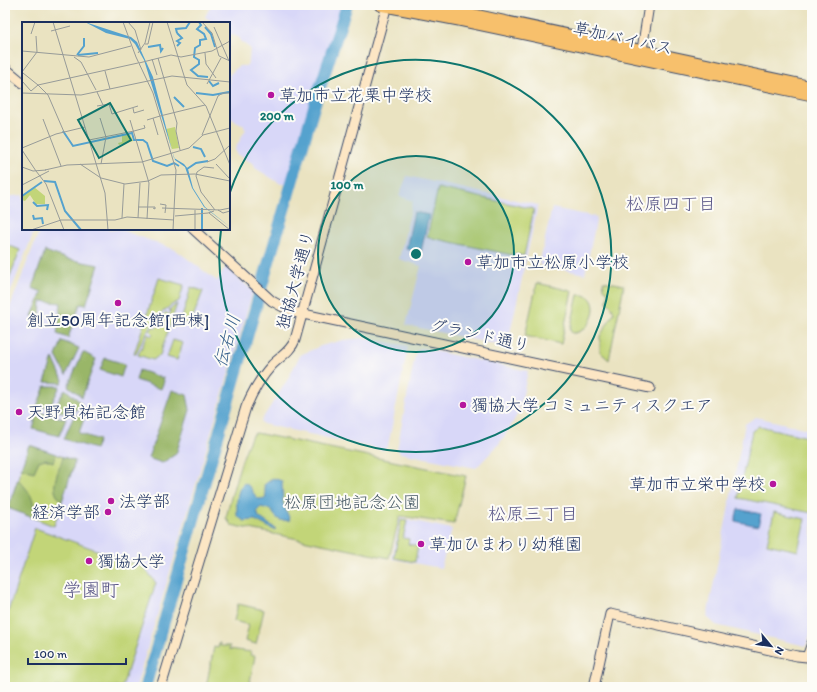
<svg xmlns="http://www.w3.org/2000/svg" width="817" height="692" font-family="Itim,'Klee One',sans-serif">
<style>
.built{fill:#d8d7f8}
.green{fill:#c2d578;stroke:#6e826b}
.forest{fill:#99b668;stroke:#5a7263}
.water{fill:#55a2ce;stroke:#386896}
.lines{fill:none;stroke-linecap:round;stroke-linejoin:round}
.river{stroke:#55a2ce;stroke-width:12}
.secondary-casing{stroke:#3a4a6d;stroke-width:11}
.highway-casing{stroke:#3a4a6d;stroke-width:13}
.secondary{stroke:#fce6c4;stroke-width:9}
.highway{stroke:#f7c06c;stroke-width:11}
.ring{fill:none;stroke:#0f766e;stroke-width:2}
.poi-dot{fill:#b5179e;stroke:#fdfcf7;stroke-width:1.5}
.labels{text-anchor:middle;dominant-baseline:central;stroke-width:4;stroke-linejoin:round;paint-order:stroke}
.street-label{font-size:17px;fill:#1b2f5e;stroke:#fdfcf7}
.poi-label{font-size:17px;fill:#1b2f5e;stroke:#fdfcf7;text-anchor:start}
.park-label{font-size:17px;fill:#455864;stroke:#fdfcf7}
.neighbourhood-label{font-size:18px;fill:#5a5788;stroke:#fdfcf7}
.water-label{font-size:18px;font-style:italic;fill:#325d8b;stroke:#fdfcf7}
.quarter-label{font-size:19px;fill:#5a5788;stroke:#fdfcf7}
.inset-river{fill:none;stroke:#55a2ce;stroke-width:2}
.inset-road{fill:none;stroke:#979b99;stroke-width:1}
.view{fill:#0f766e;fill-opacity:0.15;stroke:#0f766e;stroke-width:2}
.inset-edge{fill:none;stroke:#1b2f5e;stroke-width:2}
.centre{fill:#0f766e;stroke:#fdfcf7;stroke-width:2}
.ring-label{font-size:12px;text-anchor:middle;font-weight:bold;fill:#0f766e;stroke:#fdfcf7;stroke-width:4;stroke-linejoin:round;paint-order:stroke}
</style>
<rect width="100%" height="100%" fill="#fdfcf7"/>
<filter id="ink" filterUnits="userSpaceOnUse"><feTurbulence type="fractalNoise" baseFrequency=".025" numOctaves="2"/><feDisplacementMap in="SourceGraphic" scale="8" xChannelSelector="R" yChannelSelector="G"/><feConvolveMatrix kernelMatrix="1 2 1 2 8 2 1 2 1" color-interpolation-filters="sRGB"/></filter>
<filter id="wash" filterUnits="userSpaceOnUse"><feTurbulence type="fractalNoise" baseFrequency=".012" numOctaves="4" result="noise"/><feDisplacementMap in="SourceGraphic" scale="16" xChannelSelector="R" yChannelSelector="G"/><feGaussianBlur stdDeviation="0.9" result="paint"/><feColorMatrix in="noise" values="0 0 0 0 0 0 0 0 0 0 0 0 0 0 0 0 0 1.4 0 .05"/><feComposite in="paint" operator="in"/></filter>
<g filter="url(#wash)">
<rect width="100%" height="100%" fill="#eae3c1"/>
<!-- built -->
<path class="built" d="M211 5H342L286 184H281L255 168 254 164 236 154 235 149 246 129 244 128V125L236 121 229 115V75L239 66H246L249 61 250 48 240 41V38L229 33V23H215L205 17Z
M407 176 538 205 507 347 406 325 421 266 399 259 413 201 399 196Z
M23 195V229H35L5 306V197Z
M552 208 597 217 585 274 539 265Z
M40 229H110L114 230 119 229 176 250 217 281 226 267 253 291 136 687H5V320Z
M363 338 408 346 388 446 383 450 263 424 261 421 288 379 300 355 321 346 343 340Z
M421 348 528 371 523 394 517 415 508 431 499 444 476 468 400 453 397 449 416 351Z
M756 417 812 430V629L806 646 716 625 707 617 745 424Z
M400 518 452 529 441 568 392 559Z"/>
<!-- green -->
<path class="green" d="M438 188 534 209 524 256 512 253V255L427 237Z
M5 244 20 250 6 287H5Z
M159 278 184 285 179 301C157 311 145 333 136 354H134Z
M603 281 624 285 609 360 600 352V336L614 313 612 307 607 302 608 293 604 288Z
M537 283 572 291 561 344 525 336Z
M191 287 203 291 190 325 181 321Z
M578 295C605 292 594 334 572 333L570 330Z
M177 304 160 355 153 360 138 355 148 334 151 336 153 334 150 331 153 326 156 328 158 326 155 323 159 318 162 321 164 319 162 316 166 312 169 315 171 312 169 310Z
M173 340 183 343 177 360 167 357Z
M759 426 812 438V513L738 498 752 431Z
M256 433 466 476 454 524 400 516 389 558 231 525 226 518C233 489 240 461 252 435Z
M29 445 75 461 54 526 8 508Z
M774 512 805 519 798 551 767 544Z
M401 520 407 521 403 538 409 539 408 544 418 546 415 562 394 558Z
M35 528 144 567 156 583 122 687H5V621Z
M238 604 264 610 256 644 245 641 249 625 234 621Z
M219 643H220V646H230L229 649 251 652 250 655 255 656 249 687H206L214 647 218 648Z"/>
<!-- forest -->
<path class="forest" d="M45 251 67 259 99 265 86 305 80 304 68 338 57 334 61 303 41 301 40 319 32 316 42 292 32 288Z
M62 341 79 348 66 375 56 356Z
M83 352 96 359 82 397 68 386Z
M53 358 63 380 62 383 45 382Z
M105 358 125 364 121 377 100 370Z
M139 370 163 378 164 381 161 389 136 380Z
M45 386H60L50 407 37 406Z
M65 389 77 399 82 405 69 415 54 409Z
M172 390 187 395 190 410 176 454 162 463 148 458Z
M88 407 79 433 99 440 95 449 64 439 73 418Z
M38 412 66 419 59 436 33 429Z
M29 445 56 454 53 462 45 459 39 461 34 472 21 468Z
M63 457 75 461 62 501C47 490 59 472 63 457Z
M18 479C24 486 31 493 33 502 34 508 34 513 36 519L8 508Z"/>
<!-- water -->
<path class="water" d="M414 212 429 215 421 252 406 249Z
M273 478 282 481 283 503 290 520C278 522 277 519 271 510L261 507 257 511 259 517 276 529 274 530 255 520 244 521 237 516C237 505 235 491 244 483 252 486 252 494 259 499L266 498 264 485Z
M738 509 761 514 758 526 735 521Z"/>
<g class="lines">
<!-- river -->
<path class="river" d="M145 687 316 100 347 5"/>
</g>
</g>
<g filter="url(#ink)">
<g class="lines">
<!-- secondary casing -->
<g class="secondary-casing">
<path id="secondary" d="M641 56 649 5
M5 68 23 83
M193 229 272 301 283 307 294 312 650 388
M161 687 246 407C252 393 261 377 272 365 280 357 291 351 295 340L387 5
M594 687 610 614 797 656 807 657 812 643"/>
</g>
<!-- highway casing -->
<g class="highway-casing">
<path id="highway" d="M380 5 459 20 812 95
M428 5 812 87"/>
</g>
<!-- secondary -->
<use href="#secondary" class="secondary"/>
<!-- highway -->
<use href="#highway" class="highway"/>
</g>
</g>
<!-- distance rings -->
<circle cx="416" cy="254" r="98" fill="#0f766e" fill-opacity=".12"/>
<g class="ring">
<circle cx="416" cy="254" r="98"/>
<path d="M229 195A196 196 0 1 1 221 230"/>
</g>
<!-- markers -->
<g class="poi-dot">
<circle cx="271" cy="95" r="4"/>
<circle cx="468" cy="262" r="4"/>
<circle cx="118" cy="303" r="4"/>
<circle cx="463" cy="405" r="4"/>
<circle cx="19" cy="412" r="4"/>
<circle cx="773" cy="484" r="4"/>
<circle cx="111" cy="501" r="4"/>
<circle cx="108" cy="512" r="4"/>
<circle cx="421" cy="544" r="4"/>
<circle cx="89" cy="561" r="4"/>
</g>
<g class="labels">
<!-- street labels -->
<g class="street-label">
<text transform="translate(623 38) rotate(12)">草加バイパス</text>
<text transform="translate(295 280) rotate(-75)">独協大学通り</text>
<text transform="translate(480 335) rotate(12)">グランド通り</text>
</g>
<!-- poi labels -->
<g class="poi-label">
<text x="279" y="95">草加市立花栗中学校</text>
<text x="476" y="262">草加市立松原小学校</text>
<text x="118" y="320" text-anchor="middle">創立50周年記念館[西棟]</text>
<text x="471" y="405">獨協大学 コミュニティスクエア</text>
<text x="27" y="412">天野貞祐記念館</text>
<text x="765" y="484" text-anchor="end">草加市立栄中学校</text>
<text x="119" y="501">法学部</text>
<text x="100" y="512" text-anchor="end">経済学部</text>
<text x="429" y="544">草加ひまわり幼稚園</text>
<text x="97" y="561">獨協大学</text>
</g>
<!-- park labels -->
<g class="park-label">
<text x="352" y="502">松原団地記念公園</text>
</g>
<!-- neighbourhood labels -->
<g class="neighbourhood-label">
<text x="671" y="204">松原四丁目</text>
<text x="533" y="514">松原三丁目</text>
</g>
<!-- water labels -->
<g class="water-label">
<text transform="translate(227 341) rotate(-74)">伝右川</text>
</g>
<!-- quarter labels -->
<g class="quarter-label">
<text x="91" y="589">学園町</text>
</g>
</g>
<!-- overview -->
<g transform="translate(22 22)">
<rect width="208" height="208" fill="#eae3c1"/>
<path d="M153 105 157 126 150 127 144 107ZM108 112 111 119 97 123 96 121 100 120V114ZM12 165 23 174V182H14L8 173 3 179 0 178V174Z" fill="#c2d578"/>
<path d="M63 0 109 15 115 20 131 55 152 136 162 142 166 147 171 166 183 185 208 205 182 185 170 166 163 145 153 138 122 38 113 22 108 17 84 11Z" fill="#55a2ce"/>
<path class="inset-river" d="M177 0 179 3 175 7 182 12 184 17 178 18V23L173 26 172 35 177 38V42L169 48 176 54 186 55M183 5 189 12 193 25M155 11 154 7 164 6 168 0M155 24 158 21 155 19 160 16 155 11M126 25 138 23 139 29 141 26M55 33 62 24V16M56 33 76 31M187 59 191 64 197 61M174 71 191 73 207 70M152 75 162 85M41 109 51 124 110 111 112 118H121L125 121 131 139 145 144 152 141 157 144M171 125 179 127 183 135M165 147 174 141 186 139M22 159 33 160 43 189 59 208M0 174 20 160M11 180 15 184 26 183 25 188M11 193 12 197 20 196 21 202M180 208V186"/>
<path class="inset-road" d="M31 0 83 171 86 208M101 0 114 35 131 71 154 148 151 208M106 0 113 8 119 28M145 0 165 63 184 84 208 143M180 0 190 11 197 34 208 39M192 5 207 39M29 9 48 4M9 12 13 0M123 22H126L131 0M0 29 67 35 109 24M116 31 123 21 128 0M183 31 184 42 194 56M52 35 59 40 74 68M136 36 155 101 154 109 158 128M130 37 135 53M117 41 149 33 159 35 190 29 208 19M83 49 88 67M0 50 15 30 14 14M0 53 1 51 16 63 116 41M0 59 9 69M185 62 199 36M9 69 16 63 26 73 42 110M75 70 81 83M0 71 59 73 150 54 208 60M75 84 87 82 90 92 116 84M111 86 112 91 122 88M138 94 183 83M78 96 84 115 79 142M131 96 136 113M21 97 39 144M108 98 127 161 125 197M125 98 138 94M180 113 196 74 201 71H208M67 118 112 109 123 106 122 103M0 126 34 112 63 105M0 128 14 149M185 140 193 137 208 123M58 142 79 156 103 162 126 159 139 153 173 152 208 159M194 142 207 156M0 145 11 149 24 148M192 146 182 145 175 150 174 154 179 170 193 188M23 148 45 143 120 140 167 126 181 113 208 106M14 149 24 162 42 208M0 163 27 149M138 182 144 183 143 191M116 185H133V187L131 186M140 186 198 188 208 186M173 188V208M196 188 201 191 208 189M187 191 208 208M153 194 186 191 192 189M100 196 102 162M116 196 118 161M9 208 39 198H93L105 195 152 198"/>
<path class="view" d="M88 81 109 118 77 136 56 98Z"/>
<rect width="208" height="208" class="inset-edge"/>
</g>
<circle cx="416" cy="254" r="6" class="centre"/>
<g class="ring-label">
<text x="277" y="120">200 m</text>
<text x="347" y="189">100 m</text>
</g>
<!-- margin -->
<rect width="817" height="692" fill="none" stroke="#fdfcf7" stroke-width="20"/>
<!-- north arrow -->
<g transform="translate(771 646) rotate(119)" stroke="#fdfcf7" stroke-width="3" paint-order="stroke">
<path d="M0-3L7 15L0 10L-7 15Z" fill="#1b2f5e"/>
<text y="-6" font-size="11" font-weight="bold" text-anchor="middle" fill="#1b2f5e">N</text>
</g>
<!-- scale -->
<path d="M28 658v6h98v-6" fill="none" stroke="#1b2f5e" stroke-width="2"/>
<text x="34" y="658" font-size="12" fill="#1b2f5e" stroke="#fdfcf7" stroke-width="3" paint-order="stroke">100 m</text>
</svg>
